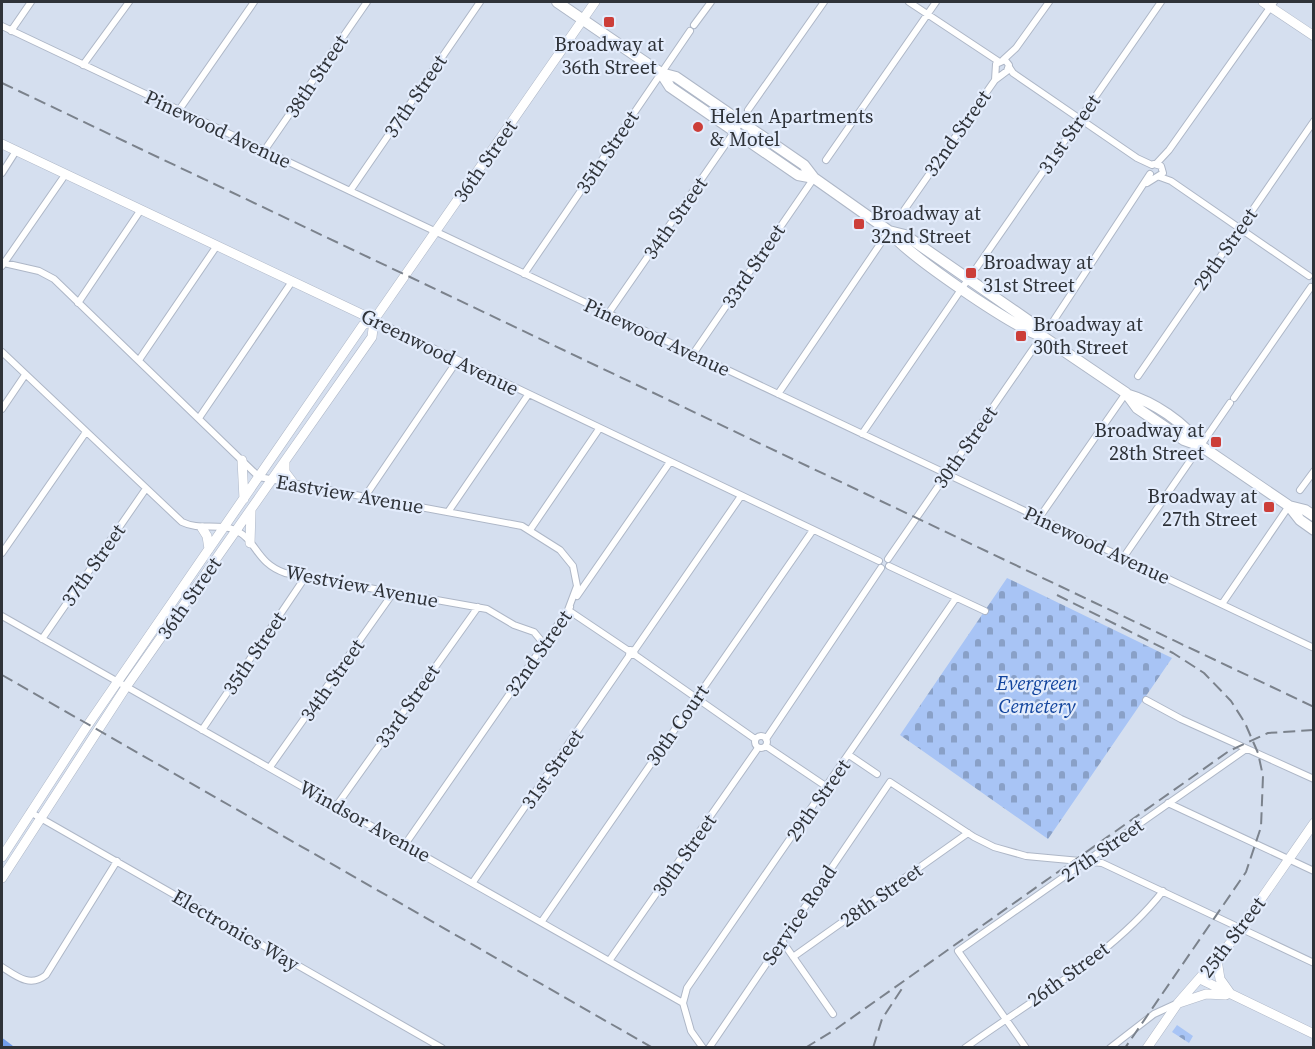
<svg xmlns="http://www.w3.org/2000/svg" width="1315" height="1049" font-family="'Source Serif 4',serif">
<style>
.cemetery{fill:url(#cemetery-stones)}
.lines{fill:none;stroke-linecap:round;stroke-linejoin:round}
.canal{stroke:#729eec;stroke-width:7}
.street-casing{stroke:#aeb7c7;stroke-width:8}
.secondary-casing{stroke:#aeb7c7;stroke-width:10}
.primary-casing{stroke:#aeb7c7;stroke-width:12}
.street{stroke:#fff;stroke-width:6}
.secondary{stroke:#fff;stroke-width:9}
.primary{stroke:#fff;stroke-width:10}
.rail{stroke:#7b828c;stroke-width:2;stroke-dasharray:12 6;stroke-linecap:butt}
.poi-dot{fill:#cc3e39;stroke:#e3ecfc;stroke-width:2}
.labels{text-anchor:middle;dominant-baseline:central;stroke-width:4.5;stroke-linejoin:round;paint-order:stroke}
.poi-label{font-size:20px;fill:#2f3339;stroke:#e3ecfc;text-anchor:start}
.street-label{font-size:20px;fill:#2f3339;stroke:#e3ecfc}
.park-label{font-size:20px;font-style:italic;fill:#12449d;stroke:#e3ecfc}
</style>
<defs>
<pattern id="cemetery-stones" width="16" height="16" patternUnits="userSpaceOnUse" patternTransform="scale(1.5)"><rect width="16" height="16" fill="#a8c4f5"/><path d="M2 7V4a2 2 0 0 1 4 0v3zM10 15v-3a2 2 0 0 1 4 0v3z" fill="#89a0c7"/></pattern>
</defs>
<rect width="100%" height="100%" fill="#d5dfef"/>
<!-- cemetery -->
<path class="cemetery" d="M1007 578 1172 658 1048 839 900 735Z
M1177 1025 1193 1036 1189 1043 1172 1032Z"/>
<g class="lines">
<!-- canal -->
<path class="canal" d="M2 1042 10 1048"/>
<!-- street casing -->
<g class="street-casing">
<path id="street" d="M909 2 998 61
M694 25 711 2
M2 26 1314 648
M11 31 31 2
M1003 60 1016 48 1049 2
M83 65 129 2
M1009 67 1013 73 1137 158 1152 165
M179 110 254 2
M748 110 824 2
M264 151 367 2
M826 160 936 2
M1156 164 1169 150 1274 2
M2 173 16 151
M1160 177 1171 181 1309 276
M1147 183 1163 173 1161 166 1154 164
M350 191 480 2
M900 216 995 80 1007 71 1009 65 1005 60 996 64 995 80
M4 263 39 271 54 279 259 477 522 526 560 550 573 566 577 586 568 610
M2 266 65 175
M977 267 1161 2
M524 274 690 31
M78 303 140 211
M608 314 741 122
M374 320 879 561
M1054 320 1150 174
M2 352 182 522C200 531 219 522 237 531 257 541 256 563 285 573L487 609 514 625 534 632 544 644
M693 354 814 178
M139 360 216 247
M1138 376 1314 121
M778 394 889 231
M1234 398 1311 287
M2 409 25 375
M199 418 291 283
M862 434 969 278
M1300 490 1314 471
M364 498 457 361
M448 512 528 395
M1039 518 1126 393
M530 530 599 429
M2 553 86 432
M1123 558 1230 403
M888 559 1042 336
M889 566 985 611
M577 596 670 462
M1222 604 1289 506
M568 610 629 651
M2 616 683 1003 691 1031 703 1048
M42 639 145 490
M634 651 630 650 629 655H635L634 651 741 496
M635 655 755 739
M1146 700 1181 719 1314 779
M202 730 306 576
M755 742a6 6 0 1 1 12 0a6 6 0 1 1-12 0Z
M766 739 881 568
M766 746 827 787
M849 755 877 774
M270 767 393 593
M1168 803 1314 871
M337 805 478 607
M30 812 442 1048
M406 843 570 607
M473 882 629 656
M542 921 813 530
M782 941 833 1014
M793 957 968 833
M609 961 758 748
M2 967C16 976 30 988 46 975L117 861
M683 1003 687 988 956 598
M709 1048 890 782 974 837 994 847 1026 856 1102 863 1314 963
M965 1048C1030 1001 1114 954 1163 891
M1026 1048 958 951 1246 749
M1110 1048 1154 1014 1178 1003"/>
</g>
<!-- secondary casing -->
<g class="secondary-casing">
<path id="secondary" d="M1263 2 1314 36
M2 144 374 320
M242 460 244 499
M285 462V472L294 484
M202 528 207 536 209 549
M250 543 251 511
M2 857 85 729 363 325 374 320
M2 878 126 687 372 337 374 320 595 2
M1217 960 1220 979 1230 993
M1200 979 1314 1034
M1179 1003 1206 994 1226 995
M1147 1048 1178 1003 1232 941 1314 823"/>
</g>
<!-- primary casing -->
<g class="primary-casing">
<path id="primary" d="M557 2 661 73 676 77 804 165 814 178 889 231 905 235 1032 323 1042 336
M661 73 670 87 798 175 814 178
M889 231C906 254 1014 328 1042 336L1126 393 1137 408 1184 440 1201 446
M1126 394C1154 402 1184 422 1201 446L1289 506 1300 520 1314 530
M1289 506 1305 510 1314 516"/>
</g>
<!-- street -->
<use href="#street" class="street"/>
<!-- secondary -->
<use href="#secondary" class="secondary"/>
<!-- primary -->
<use href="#primary" class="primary"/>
<!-- rail -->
<path class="rail" d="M2 83 1314 707
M1057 595 1173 653 1204 673 1231 701 1245 723 1258 753 1263 776 1261 827 1246 872 1125 1048
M2 675 653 1048
M805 1048 836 1029 1229 751 1268 733 1314 730
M873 1048 882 1019 903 987"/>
</g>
<!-- markers -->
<g class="poi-dot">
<rect x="603" y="16" width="12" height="12" rx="3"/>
<circle cx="698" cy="127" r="6"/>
<rect x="853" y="218" width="12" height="12" rx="3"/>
<rect x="965" y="267" width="12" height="12" rx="3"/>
<rect x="1015" y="330" width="12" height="12" rx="3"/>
<rect x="1210" y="436" width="12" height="12" rx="3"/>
<rect x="1263" y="501" width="12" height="12" rx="3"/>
</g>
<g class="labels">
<!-- poi labels -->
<g class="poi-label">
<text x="609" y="44" text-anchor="middle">Broadway at<tspan x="609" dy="23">36th Street</tspan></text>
<text x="710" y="116">Helen Apartments<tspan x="710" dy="23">&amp; Motel</tspan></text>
<text x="871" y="213">Broadway at<tspan x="871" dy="23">32nd Street</tspan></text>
<text x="983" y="262">Broadway at<tspan x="983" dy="23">31st Street</tspan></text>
<text x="1033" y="324">Broadway at<tspan x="1033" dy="23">30th Street</tspan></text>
<text x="1204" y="430" text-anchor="end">Broadway at<tspan x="1204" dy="23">28th Street</tspan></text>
<text x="1257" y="496" text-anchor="end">Broadway at<tspan x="1257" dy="23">27th Street</tspan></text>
</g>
<!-- street labels -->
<g class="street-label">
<text transform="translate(316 76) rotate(-56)">38th Street</text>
<text transform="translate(415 96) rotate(-56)">37th Street</text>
<text transform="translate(218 129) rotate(25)">Pinewood Avenue</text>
<text transform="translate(957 133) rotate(-55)">32nd Street</text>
<text transform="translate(1069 134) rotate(-55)">31st Street</text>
<text transform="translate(607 152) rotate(-56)">35th Street</text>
<text transform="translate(485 161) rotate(-55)">36th Street</text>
<text transform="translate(675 218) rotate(-55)">34th Street</text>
<text transform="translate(1225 249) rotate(-55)">29th Street</text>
<text transform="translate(753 266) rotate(-56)">33rd Street</text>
<text transform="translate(657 337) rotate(25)">Pinewood Avenue</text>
<text transform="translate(440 352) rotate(26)">Greenwood Avenue</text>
<text transform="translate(965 447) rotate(-55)">30th Street</text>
<text transform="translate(350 494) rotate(10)">Eastview Avenue</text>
<text transform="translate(1097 545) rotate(25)">Pinewood Avenue</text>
<text transform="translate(93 565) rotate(-55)">37th Street</text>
<text transform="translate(362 586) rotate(11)">Westview Avenue</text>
<text transform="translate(189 598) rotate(-55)">36th Street</text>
<text transform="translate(254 653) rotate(-56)">35th Street</text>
<text transform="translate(538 653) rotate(-55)">32nd Street</text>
<text transform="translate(332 680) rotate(-55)">34th Street</text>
<text transform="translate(407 706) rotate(-55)">33rd Street</text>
<text transform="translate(677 725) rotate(-55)">30th Court</text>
<text transform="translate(552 769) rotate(-55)">31st Street</text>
<text transform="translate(818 800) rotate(-55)">29th Street</text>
<text transform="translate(365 821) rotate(29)">Windsor Avenue</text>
<text transform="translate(1102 850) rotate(-35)">27th Street</text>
<text transform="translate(684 855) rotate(-55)">30th Street</text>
<text transform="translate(881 895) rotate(-35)">28th Street</text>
<text transform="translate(799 915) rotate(-56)">Service Road</text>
<text transform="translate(236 930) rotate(30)">Electronics Way</text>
<text transform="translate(1232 937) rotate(-53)">25th Street</text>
<text transform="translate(1068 974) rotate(-36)">26th Street</text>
</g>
<!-- park labels -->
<g class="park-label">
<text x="1037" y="683">Evergreen<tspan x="1037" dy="23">Cemetery</tspan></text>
</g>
</g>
<!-- border -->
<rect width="1315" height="1049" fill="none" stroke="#2f3339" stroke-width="6"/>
</svg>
